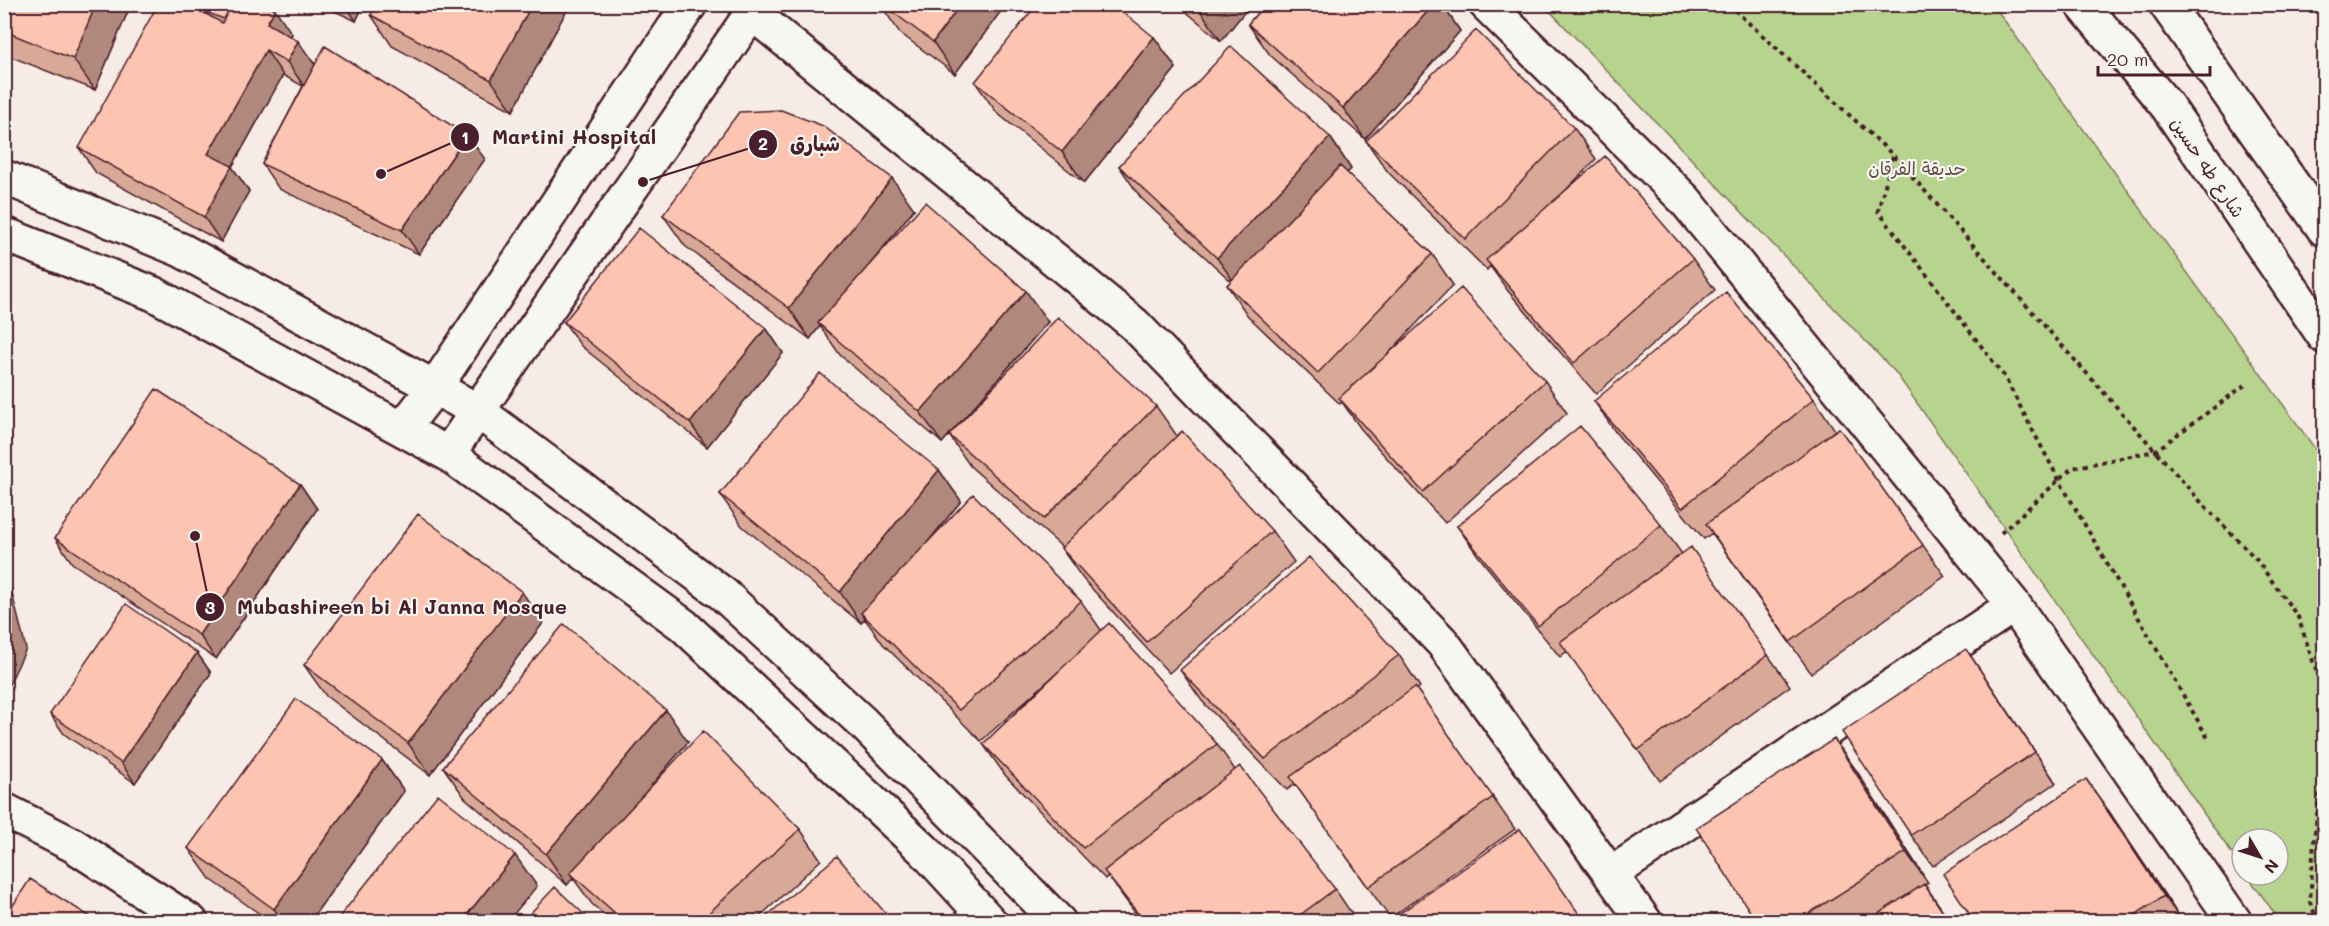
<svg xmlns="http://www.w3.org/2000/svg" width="2329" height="926" font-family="Mali,'Playpen Sans Arabic',sans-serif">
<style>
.green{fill:#b6d48d;stroke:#807a5c;stroke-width:1.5}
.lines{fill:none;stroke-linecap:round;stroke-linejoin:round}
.street-casing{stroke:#4a1f2b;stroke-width:38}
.secondary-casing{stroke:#4a1f2b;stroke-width:38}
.primary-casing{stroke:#4a1f2b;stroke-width:38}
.path{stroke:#4a1f2b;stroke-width:4;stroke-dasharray:4.5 4.5;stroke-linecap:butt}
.street{stroke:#f6f6f2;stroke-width:33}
.secondary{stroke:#f6f6f2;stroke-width:33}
.primary{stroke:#f6f6f2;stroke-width:33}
.wall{fill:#d9a998;stroke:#4a1f2b;stroke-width:1.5}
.shaded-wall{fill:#b0897c;stroke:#4a1f2b;stroke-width:1.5}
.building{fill:#fcc4b1;stroke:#4a1f2b;stroke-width:1.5}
.labels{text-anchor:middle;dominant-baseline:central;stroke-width:4.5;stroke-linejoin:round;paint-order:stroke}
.street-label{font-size:18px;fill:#4a1f2b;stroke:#f6f6f2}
.park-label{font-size:18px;fill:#654c44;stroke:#f6f6f2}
.leader{fill:none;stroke:#4a1f2b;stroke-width:2}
.callout-dot{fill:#4a1f2b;stroke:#f6f6f2;stroke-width:2}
.mark-label{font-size:18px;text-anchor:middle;font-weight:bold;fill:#fff}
.callout-label{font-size:20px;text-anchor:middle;font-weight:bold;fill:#4a1f2b;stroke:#f6f6f2;stroke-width:4.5;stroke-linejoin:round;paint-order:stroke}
</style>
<rect width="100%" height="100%" fill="#f7ece5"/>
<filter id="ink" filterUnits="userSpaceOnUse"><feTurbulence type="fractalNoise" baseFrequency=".0167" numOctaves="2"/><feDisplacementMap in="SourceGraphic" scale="12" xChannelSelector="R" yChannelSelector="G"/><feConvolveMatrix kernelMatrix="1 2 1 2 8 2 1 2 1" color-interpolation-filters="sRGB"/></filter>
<g filter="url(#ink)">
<!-- green -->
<path class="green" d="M1990 5 1999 13 2324 461V921H2280L2247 875H2278V839H2242V868L1896 373 1544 5Z"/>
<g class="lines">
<!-- street casing -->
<g class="street-casing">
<path id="street" d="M1486 4 1685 200 2014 605 2235 922
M752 13 1134 324 1443 643 1645 922
M4 810 73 845 191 922
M1611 874 2014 605"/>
</g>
<!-- secondary casing -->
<g class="secondary-casing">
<path id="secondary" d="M4 177 181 250 478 411 723 594 863 723 1059 922
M4 234 154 294 448 454 683 625 924 850 990 922
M403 428 435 387 690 4
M448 454 758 4"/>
</g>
<!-- primary casing -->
<g class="primary-casing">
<path id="primary" d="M2082 4 2167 106 2324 336
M2166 4 2324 229"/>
</g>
<!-- path -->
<path class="path" d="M1728 4 1893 155 2200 501 2256 559 2298 617 2324 694
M1893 156 1878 211 2004 376 2059 480 2209 740
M2001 533 2072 468 2155 451 2245 385
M2318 922 2310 902 2314 840 2324 759"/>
<!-- street -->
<use href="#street" class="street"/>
<!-- secondary -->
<use href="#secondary" class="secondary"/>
<!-- primary -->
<use href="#primary" class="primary"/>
</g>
<!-- wall -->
<path class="wall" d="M4 4H131L95 90 4 54Z
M320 4H364L356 21Z
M570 4 513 111 392 46 371 15Z
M880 4H1006L955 74 900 33Z
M1177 4H1251L1221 41Z
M1265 4H1442L1460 31 1365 139 1270 55 1248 24Z
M205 12 292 34 291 36 315 64 485 159 419 254 279 189 262 164 303 86 283 75 232 167 249 191 221 242 96 173 79 148 207 15Z
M1154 37 1176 68 1084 183 997 113 975 82Z
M1574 128 1596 159 1561 195 1693 259 1715 290 1596 394 1508 291 1490 266 1487 270 1388 172 1366 141Z
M1330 137 1351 169 1347 173 1432 254 1453 285 1388 354 1545 381 1567 413 1445 523 1361 429 1342 402 1340 404 1248 316 1227 285 1231 281 1141 198 1119 166Z
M914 209 868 267 1048 322 956 427 1156 406 1177 436 1272 531 1294 562 1169 673 1083 579 1061 548 1062 547 970 466 949 435 942 443 840 355 820 326 810 339 685 246 663 215Z
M564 322 766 328 783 353 707 447 581 346Z
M1814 399 1835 430 1824 439 1839 428 1945 576 1811 673 1712 533 1704 539 1616 433 1594 401Z
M939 470 961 501 925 545 1081 601 1101 630 1217 744 1235 770 1335 889 1356 920 1354 921H1141L1108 876 1105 879 1005 775 983 744 1059 671 981 741 883 644 865 619 861 623 742 526 720 494Z
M300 484 317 509 216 659 72 563 55 538Z
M1661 525 1682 554 1768 655 1790 686 1660 781 1567 651 1560 657 1479 557 1457 526Z
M543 623 430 775 326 696 304 665Z
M197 653 211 673 135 783 64 734 50 714Z
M1399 655 1420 687 1417 690 1515 829 1390 918 1295 784 1287 790 1202 701 1180 670Z
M1987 680 2056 783 1933 866 1911 835Z
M688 742 646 791 800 829 821 860 755 921H611L592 904 573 878 567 885 465 798 443 767Z
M382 760 404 791 310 921H270L210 879 188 848Z
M1856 770 1928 883 1925 885 1950 921H1756Z
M2108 810 2182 921H1974Z"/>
<!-- shaded-wall -->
<path class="shaded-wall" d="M96 4H131L95 90 73 59Z
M345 4H364L356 21Z
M532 4H570L513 111 491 80Z
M961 4H1006L955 74 933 42Z
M1204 4H1251L1221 41 1200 10Z
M1434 4H1442L1460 31 1365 139 1343 108Z
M275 9 292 34 284 48 267 23Z
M1154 37 1176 68 1084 183 1062 152Z
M298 41 315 65 304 86 287 62Z
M266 50 283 75 232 167 249 191 221 242 204 217 208 154Z
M467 135 485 159 419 254 402 230Z
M1330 137 1351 169 1239 289 1217 258Z
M892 178 914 209 821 326 818 323 820 326 810 339 789 308Z
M1026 291 1048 322 942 443 920 412Z
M766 328 783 353 707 447 690 423Z
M939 470 961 501 866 618 861 613 865 619 861 623 840 592Z
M300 484 317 509 216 659 199 635Z
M4 580 11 589 26 649 4 695Z
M522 592 543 623 430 775 408 743Z
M1966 649 1987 680 2056 783 2035 752Z
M197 653 211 673 135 783 121 763Z
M666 710 688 742 574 877 570 873 573 878 567 885 546 854Z
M1834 739 1856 770 1928 883 1906 852Z
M382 760 404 791 310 921H283L274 909Z
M2086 779 2108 810 2182 921 2164 896Z
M515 855 537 886 508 921H462Z
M1924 884 1950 921H1949Z"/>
<!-- building -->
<path class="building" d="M4 4H96L73 59 4 31Z
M158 4H188L222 23 232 4H266L275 9 267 23 298 41 287 62 266 50 208 154 232 166 204 217 79 148Z
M208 4H232L224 19 205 12Z
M376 4H532L491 80 371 15Z
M882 4H961L933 42Z
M1037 4H1113L1154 37 1062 152 975 82Z
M1193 4H1204L1200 10Z
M1265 4H1434L1343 108 1248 24Z
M1476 30 1574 128 1465 239 1366 141Z
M325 46 467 135 402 230 262 164Z
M1231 46 1330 137 1217 258 1119 166Z
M781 110 823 126 892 178 789 308 663 215 739 112Z
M1605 156 1693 259 1574 363 1486 260Z
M1340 166 1432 254 1318 373 1227 285Z
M925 202 1026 291 920 412 818 323Z
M639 228 766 328 690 423 564 322Z
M1461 288 1545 381 1423 492 1339 398Z
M1726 292 1814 399 1682 508 1594 401Z
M1058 317 1156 406 1044 519 949 435Z
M820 373 939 470 840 592 720 494Z
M156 389 300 484 199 635 55 538Z
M1580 426 1661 525 1538 626 1457 526Z
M1839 428 1923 545 1790 642 1706 524Z
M1182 431 1272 531 1147 642 1061 548Z
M973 494 1081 601 959 710 861 613Z
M418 514 522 592 408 743 304 665Z
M1691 547 1768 655 1638 750 1560 642Z
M1309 557 1399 655 1265 759 1180 670Z
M126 604 197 653 121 763 50 714Z
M4 607 9 624 4 634Z
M1109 623 1217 744 1083 848 983 744Z
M564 624 666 710 546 854 443 767Z
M1966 649 2035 752 1911 835 1842 732Z
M1415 687 1493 797 1368 887 1290 777Z
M296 699 382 760 274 909 188 848Z
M703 731 800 829 700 921H624L570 873Z
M1834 739 1906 852 1797 921H1756L1696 828Z
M1240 766 1335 889 1292 921H1144L1104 871Z
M2086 779 2164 896 2126 921H1974L1943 874Z
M438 794 515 855 462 921H336Z
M1520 829 1584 921H1389Z
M837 856 892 921H761Z
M30 879 97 921H4V919Z
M1924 884 1949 921H1867Z
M555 887 591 921H523Z"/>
</g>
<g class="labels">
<!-- street labels -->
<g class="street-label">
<text transform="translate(2208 167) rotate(56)">شارع طه حسين</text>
</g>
<!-- park labels -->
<g class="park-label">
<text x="1917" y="168">حديقة الفرقان</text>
</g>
</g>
<!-- callouts -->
<path class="leader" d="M381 174L465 137M643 182L763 144M195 536L210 607"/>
<g class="callout-dot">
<circle cx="381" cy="174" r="6"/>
<circle cx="643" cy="182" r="6"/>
<circle cx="195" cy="536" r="6"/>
<circle cx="465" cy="137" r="15"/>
<circle cx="763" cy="144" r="15"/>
<circle cx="210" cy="607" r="15"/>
</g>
<g class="mark-label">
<text x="465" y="144">1</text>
<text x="763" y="150">2</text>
<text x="210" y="614">3</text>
</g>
<g class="callout-label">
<text x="574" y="144">Martini Hospital</text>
<text x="815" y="151">شبارق</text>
<text x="402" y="614">Mubashireen bi Al Janna Mosque</text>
</g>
<!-- margin -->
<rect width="2329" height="926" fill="none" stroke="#f6f6f2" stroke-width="24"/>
<rect x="12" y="12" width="2305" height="902" fill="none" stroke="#4a1f2b" stroke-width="2" filter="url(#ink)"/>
<!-- north arrow -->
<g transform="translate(2260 857) rotate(129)"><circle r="28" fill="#f6f6f2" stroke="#b1a0a2" stroke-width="1.5"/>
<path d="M0-4.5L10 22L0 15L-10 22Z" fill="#4a1f2b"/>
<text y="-9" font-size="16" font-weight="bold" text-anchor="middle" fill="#4a1f2b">N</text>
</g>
<!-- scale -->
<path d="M2098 66v9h112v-9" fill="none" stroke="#4a1f2b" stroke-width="3"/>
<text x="2107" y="66" font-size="18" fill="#4a1f2b" stroke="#f6f6f2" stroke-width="4.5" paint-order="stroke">20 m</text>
</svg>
